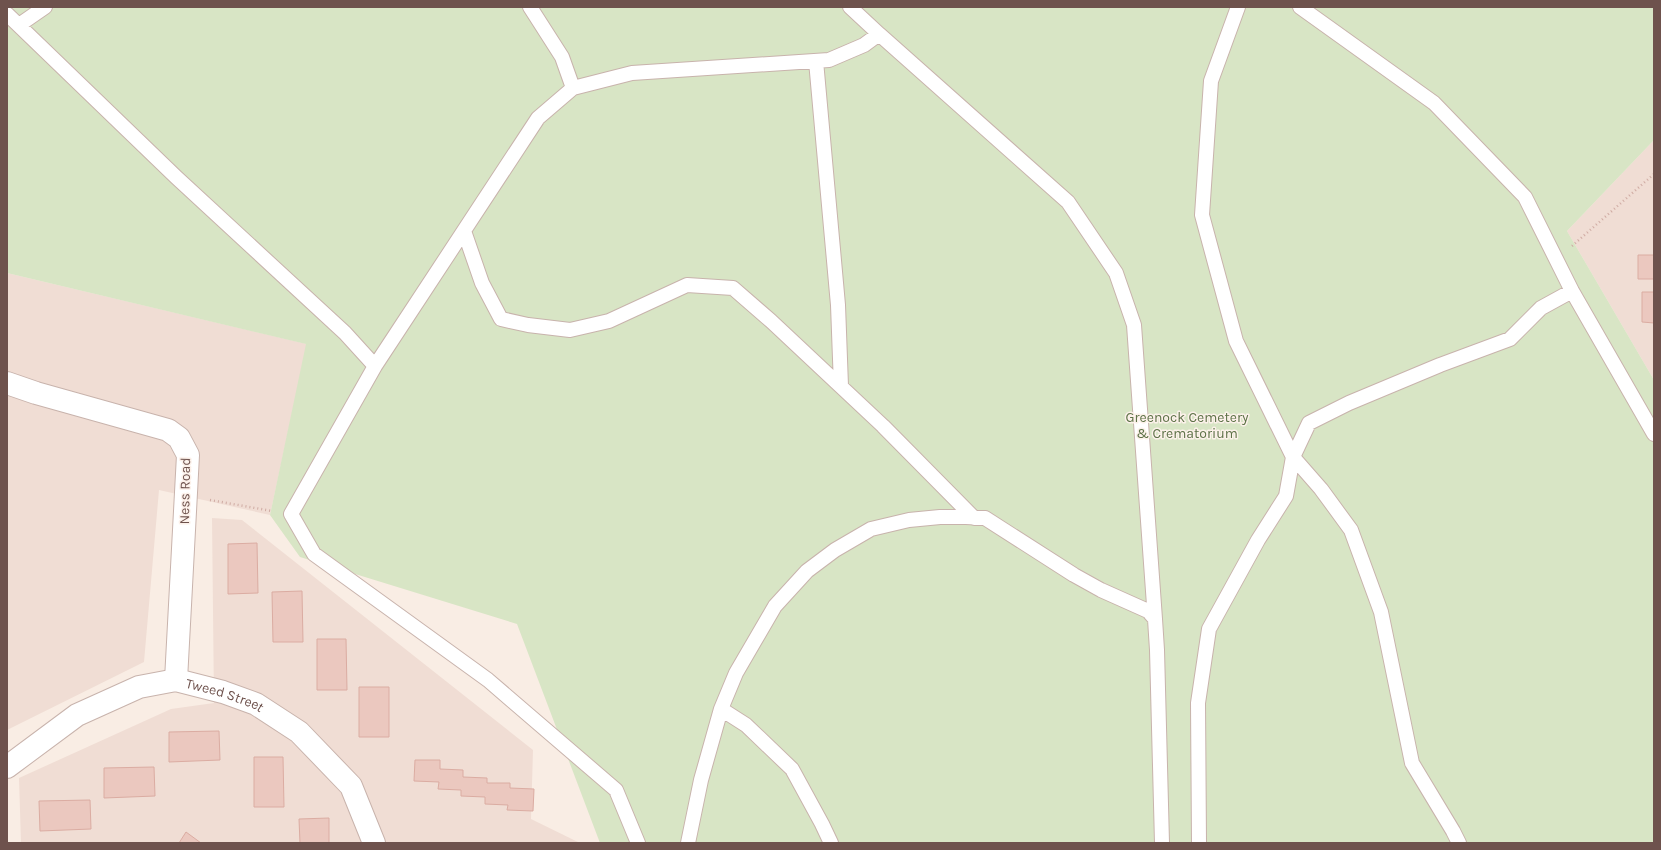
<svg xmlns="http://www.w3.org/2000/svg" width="1661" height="850" font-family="Karla,sans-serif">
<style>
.residential{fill:#f0ddd4}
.green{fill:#d8e5c5}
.building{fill:#ebc8bf;stroke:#dbaca2}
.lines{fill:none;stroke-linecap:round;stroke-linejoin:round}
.lane-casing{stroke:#c8b3ac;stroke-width:16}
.street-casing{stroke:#c8b3ac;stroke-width:24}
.path{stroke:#cfaba3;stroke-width:2.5;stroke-dasharray:1 3;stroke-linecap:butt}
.lane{stroke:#fff;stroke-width:14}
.street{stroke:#fff;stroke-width:22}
.labels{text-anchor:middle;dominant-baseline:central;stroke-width:3;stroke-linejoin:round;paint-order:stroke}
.park-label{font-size:14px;fill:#5d7247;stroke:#fcf1ea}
.street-label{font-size:14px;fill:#6e524d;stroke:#fcf1ea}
</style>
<rect width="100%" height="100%" fill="#f9ede4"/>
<!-- residential -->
<path class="residential" d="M1654 140V380L1567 231Z
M7 273 307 344 270 515 159 490 144 662 7 730Z
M212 518 242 520 533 750 531 819 580 843H21L19 778 171 709 214 703Z"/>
<!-- green -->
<path class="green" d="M7 7H1654V140L1567 231 1654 380V843H600L517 624 300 557 270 515 306 344 7 273Z"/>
<!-- building -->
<path class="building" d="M1638 255H1654V279H1638Z
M1642 292H1654V323L1642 322Z
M257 543 258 593 228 594V544Z
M302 591 303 642H273L272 592Z
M317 639H346L347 690H317Z
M359 687H389V737H359Z
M219 731 220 760 169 762V732Z
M254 757H283L284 807H254Z
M415 760H440V769L463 770V777L487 778V783H510V788L534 789 533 811 507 810 508 805 485 804V797L461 796V790L438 789 439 782 414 781Z
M154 767 155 796 104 798V768Z
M90 800 91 829 40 831 39 801Z
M329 818V843H300L299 819Z
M186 832 201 843H179Z"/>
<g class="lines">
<!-- lane casing -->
<g class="lane-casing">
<path id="lane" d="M530 7 562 57 573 88
M1300 7 1434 103 1525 197 1572 291 1654 434
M7 14 176 177 345 333 375 366 291 514 314 554 488 680 616 790 638 843
M19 25 45 7
M879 34 1068 202 1116 273 1134 325 1155 619
M816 61 838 305 841 386
M464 231 482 283 501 319 528 325 570 330 609 321 687 285 733 288 771 321 883 426 974 518
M375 366 538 118 573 88 632 73 829 60 864 45 879 34 850 7
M721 709 746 725 792 769 822 824 831 843
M688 843 701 780 721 709 736 673 775 606 807 571 835 550 871 529 909 520 940 517H966L985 518 1074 575 1101 590 1148 611 1155 619 1157 650 1162 843
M1199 843 1198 703 1209 629 1258 540 1286 496 1293 457 1236 341 1202 215 1211 81 1238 7
M1459 843 1453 831 1412 763 1381 612 1351 530 1321 489 1293 457 1309 423 1349 403 1440 365 1510 339 1541 308 1572 291"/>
</g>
<!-- street casing -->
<g class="street-casing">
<g id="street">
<path d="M7 383 36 393 168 430 179 438 188 455 176 680"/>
<path id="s1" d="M7 767 77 715 139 687 176 680 223 692 256 704 299 732 351 786 374 843"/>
</g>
</g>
<!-- path -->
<path class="path" d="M1572 246 1654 174
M210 500 272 511"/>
<!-- lane -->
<use href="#lane" class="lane"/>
<!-- street -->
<use href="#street" class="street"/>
</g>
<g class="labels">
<!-- park labels -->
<g class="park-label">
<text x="1187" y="417">Greenock Cemetery<tspan x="1187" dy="16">&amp; Crematorium</tspan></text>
</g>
<!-- street labels -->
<g class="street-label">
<text transform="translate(185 491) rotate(-89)">Ness Road</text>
<text stroke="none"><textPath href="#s1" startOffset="244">Tweed Street</textPath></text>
</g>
</g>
<!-- border -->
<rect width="1661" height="850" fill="none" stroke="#6e524d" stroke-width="16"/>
</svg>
